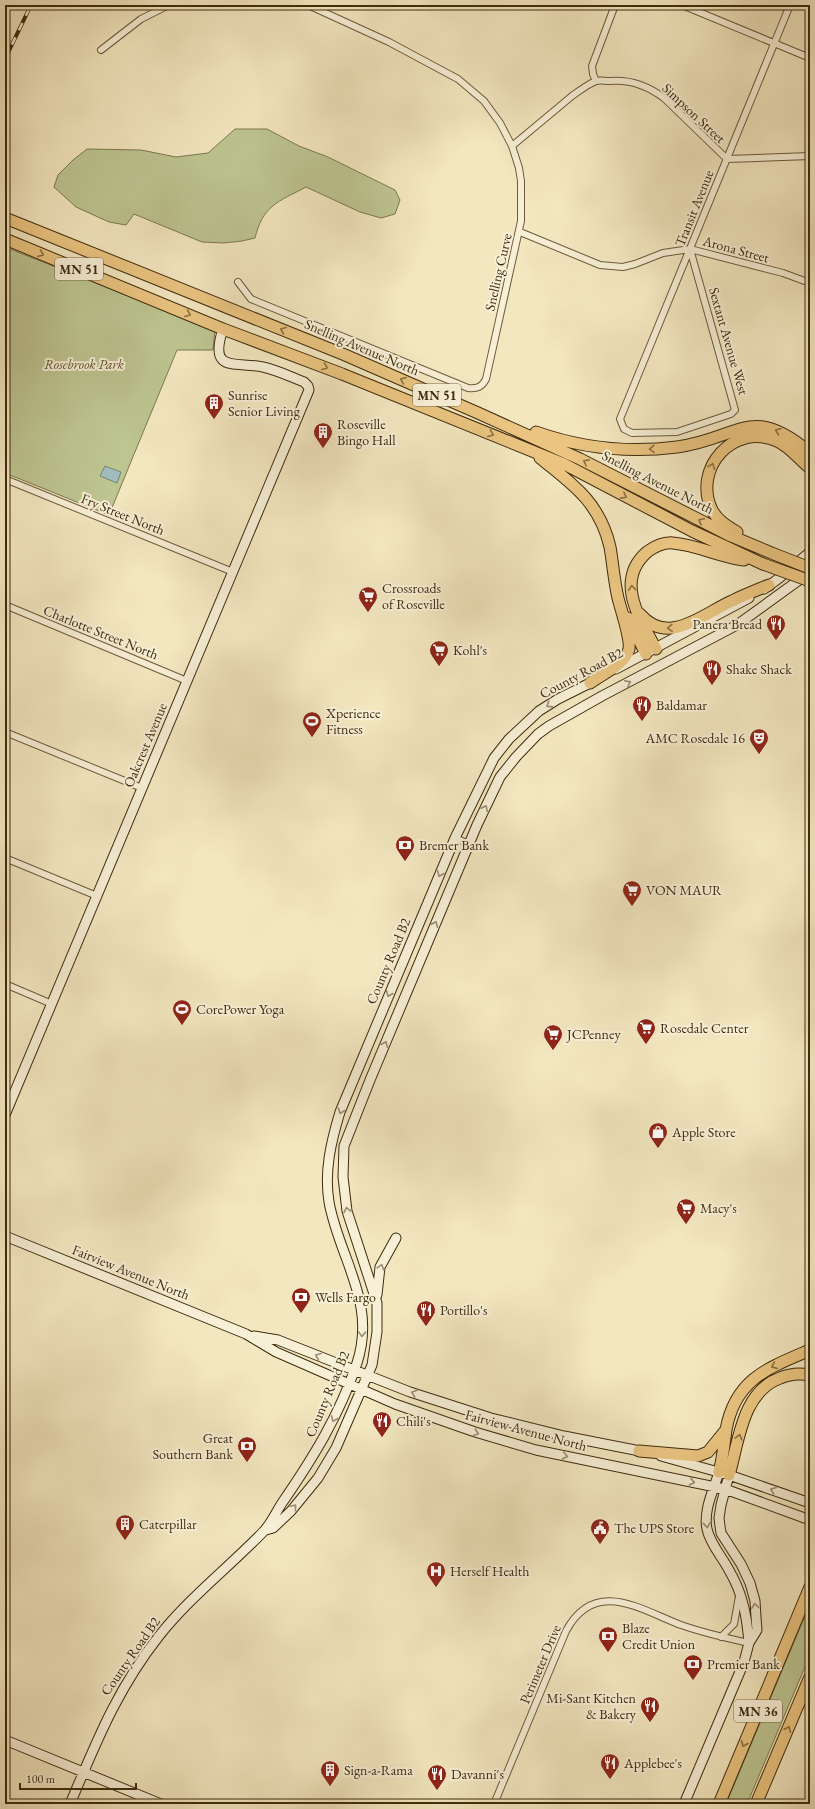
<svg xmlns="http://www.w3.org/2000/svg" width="815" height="1809" font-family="'EB Garamond',serif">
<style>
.green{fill:#bdc591;stroke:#7e7850}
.water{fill:#a1bcbe;stroke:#798278}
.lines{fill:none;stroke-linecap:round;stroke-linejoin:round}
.street-casing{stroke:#6b5a3a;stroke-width:8}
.secondary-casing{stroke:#3e2b0e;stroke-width:11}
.highway-casing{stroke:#3e2b0e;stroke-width:13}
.street{stroke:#f7efd6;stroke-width:6}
.secondary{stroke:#f7efd6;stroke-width:9}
.highway{stroke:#eac480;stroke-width:11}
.rail-casing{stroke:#3e2b0e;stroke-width:4}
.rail{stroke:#f7efd6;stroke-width:2.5;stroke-dasharray:8;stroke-linecap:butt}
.highway-bridge-casing{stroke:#3e2b0e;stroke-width:13;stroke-linecap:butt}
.highway-bridge{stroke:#eac480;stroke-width:11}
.oneway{stroke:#8b7041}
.oneway2{stroke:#9a8d72}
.labels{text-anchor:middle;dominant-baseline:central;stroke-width:4;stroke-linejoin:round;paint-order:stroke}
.shield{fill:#f7efd6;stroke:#76664a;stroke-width:1}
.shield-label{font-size:13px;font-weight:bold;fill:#3e2b0e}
.street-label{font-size:14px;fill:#3e2b0e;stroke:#f7efd6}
.park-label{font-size:14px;font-style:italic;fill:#5e522f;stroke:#f7efd6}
.poi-label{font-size:14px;fill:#3e2b0e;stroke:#f7efd6;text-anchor:start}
</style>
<rect width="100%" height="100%" fill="#f3e7c0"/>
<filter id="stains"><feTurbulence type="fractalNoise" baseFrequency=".005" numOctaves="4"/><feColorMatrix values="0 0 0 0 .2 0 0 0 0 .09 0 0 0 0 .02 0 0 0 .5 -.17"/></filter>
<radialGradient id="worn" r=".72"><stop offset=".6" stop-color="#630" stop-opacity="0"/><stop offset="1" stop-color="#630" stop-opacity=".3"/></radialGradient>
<!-- green -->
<path class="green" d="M235 129H267L299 146 328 157 395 190 400 200 395 214 381 218 360 212 306 187C278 202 263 205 255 238L242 241 224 243 202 242 134 214 126 225 109 222 76 207 54 187 58 175 73 160 87 149 141 150 176 157 208 153Z
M5 247 215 330 213 350H177L109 515 5 473Z
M810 1604V1655L747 1804H726Z"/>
<!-- water -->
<path class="water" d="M105 466 121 472 117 483 100 476Z"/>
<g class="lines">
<!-- street casing -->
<g class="street-casing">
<path id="street" d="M682 5 810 58
M101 50 141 19 169 5
M596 81 593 74 592 66 615 5
M512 146 572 96C579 91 588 84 596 81 600 80 605 81 609 81 630 79 647 85 664 98L727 159 810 156
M520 232 600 265 623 267 635 264 663 253 690 249 783 273 810 283
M690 249 735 410 731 414 677 432 632 433 624 429 620 419 790 5
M238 282 251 299 468 388C477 389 482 387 486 379L521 221V181L519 168 512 146 500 123 484 101 458 79 389 42 308 5
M5 479 233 572
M5 605 187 681
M5 732 142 788
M455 838 469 844
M5 858 97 896
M5 984 52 1004
M721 1637 734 1624 739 1596
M494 1804 566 1631C595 1577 641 1610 681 1625 704 1633 726 1638 749 1643"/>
</g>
<!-- secondary casing -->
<g class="secondary-casing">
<path id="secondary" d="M764 589 778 579 810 552
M616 669 749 598
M5 1115 309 390 308 386 304 382C291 377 277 370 263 367 236 361 208 374 223 329
M5 1236 246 1334 276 1352 395 1404 475 1432 536 1450 725 1489 810 1520
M377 1295 380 1267 396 1238
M254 1336 278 1340 410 1392 491 1418 564 1436 645 1452
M661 1456 729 1475 810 1503
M719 1472C714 1489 703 1510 707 1529 710 1544 723 1558 730 1572 743 1594 747 1618 749 1643
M266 1530 273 1528 291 1511 318 1478 336 1448 372 1365 377 1332V1303L347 1211 343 1177 344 1146 370 1080 477 825 500 777 516 757 538 734 549 726 602 696 737 625 806 575
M5 1740 161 1804
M70 1804C96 1743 117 1689 159 1636 189 1598 228 1568 263 1532 271 1524 276 1512 282 1503 313 1458 339 1416 357 1363 377 1302 339 1258 329 1202 324 1171 331 1142 340 1112L455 838 494 758 509 739 539 711 558 699 596 680
M684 1804 744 1662 749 1643 757 1630 756 1617 755 1601 750 1583 741 1564 721 1533 720 1526 719 1518 721 1505 729 1475"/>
</g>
<!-- highway casing -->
<g class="highway-casing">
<path id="highway" d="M5 218 345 355 478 413 580 459 731 536 774 554
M5 239 223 329 342 374 564 464 692 531 763 564
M536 432C581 448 630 453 677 447 739 439 751 402 810 453
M540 458C573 484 600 503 610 547 613 564 614 581 618 598 621 610 631 639 629 649 625 665 602 674 590 683
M737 532C727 526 717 520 712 510 692 468 734 422 777 441 789 446 800 460 810 468
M640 614C668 647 703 614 732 601 744 595 757 590 769 585
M628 618 646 654
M656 649C640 619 614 581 647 552 654 547 664 542 673 543 697 545 720 557 744 560
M639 1451 698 1456 708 1452 725 1431
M719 1472C723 1458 724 1444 726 1430 735 1379 768 1368 810 1350
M729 1475C739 1441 742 1392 780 1378 789 1374 800 1373 810 1375
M719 1804 810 1587
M756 1804 810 1677"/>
</g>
<!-- street -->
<use href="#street" class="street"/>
<!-- secondary -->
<use href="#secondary" class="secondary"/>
<!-- highway -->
<use href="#highway" class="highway"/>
<!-- rail casing -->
<g class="rail-casing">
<path id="rail" d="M5 59 31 5"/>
</g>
<!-- rail -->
<use href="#rail" class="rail"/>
<!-- highway-bridge casing -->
<g class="highway-bridge-casing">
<path id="highway-bridge" d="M774 554 810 568
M763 564 810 581"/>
</g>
<!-- highway-bridge -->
<use href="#highway-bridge" class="highway-bridge"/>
</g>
<!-- one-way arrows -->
<defs><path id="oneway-chevron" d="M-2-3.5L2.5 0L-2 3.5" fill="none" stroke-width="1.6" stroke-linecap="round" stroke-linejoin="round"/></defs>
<g class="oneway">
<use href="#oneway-chevron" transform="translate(41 254) rotate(22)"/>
<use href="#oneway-chevron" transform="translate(188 314) rotate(22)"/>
<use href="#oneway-chevron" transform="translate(283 330) rotate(-158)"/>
<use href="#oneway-chevron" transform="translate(325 367) rotate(21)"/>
<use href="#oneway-chevron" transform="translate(403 380) rotate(-157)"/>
<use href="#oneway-chevron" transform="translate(778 431) rotate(-159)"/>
<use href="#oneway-chevron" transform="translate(491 434) rotate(22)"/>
<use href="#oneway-chevron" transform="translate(652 449) rotate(178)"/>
<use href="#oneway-chevron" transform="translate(586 462) rotate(-153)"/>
<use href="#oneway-chevron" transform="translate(712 466) rotate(-68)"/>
<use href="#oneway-chevron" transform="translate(624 496) rotate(28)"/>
<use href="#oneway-chevron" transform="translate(701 521) rotate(-153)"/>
<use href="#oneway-chevron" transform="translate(632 588) rotate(-94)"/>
<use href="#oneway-chevron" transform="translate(670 628) rotate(177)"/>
<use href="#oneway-chevron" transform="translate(774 1366) rotate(156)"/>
<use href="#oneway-chevron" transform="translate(739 1437) rotate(-75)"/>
<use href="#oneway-chevron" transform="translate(788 1729) rotate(-67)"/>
<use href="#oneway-chevron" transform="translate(744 1744) rotate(113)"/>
</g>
<g class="oneway2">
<use href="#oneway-chevron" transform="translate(628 683) rotate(-26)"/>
<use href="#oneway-chevron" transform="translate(549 705) rotate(148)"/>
<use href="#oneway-chevron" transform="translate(485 808) rotate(-64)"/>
<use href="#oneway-chevron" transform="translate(440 874) rotate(113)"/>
<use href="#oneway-chevron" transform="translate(435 924) rotate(-67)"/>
<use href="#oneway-chevron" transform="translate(389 994) rotate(113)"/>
<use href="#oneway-chevron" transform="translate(385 1044) rotate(-67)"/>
<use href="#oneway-chevron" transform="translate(341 1111) rotate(110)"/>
<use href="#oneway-chevron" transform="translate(347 1210) rotate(-102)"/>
<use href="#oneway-chevron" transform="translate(381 1267) rotate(-73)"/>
<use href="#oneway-chevron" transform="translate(362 1334) rotate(92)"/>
<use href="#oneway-chevron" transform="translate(318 1356) rotate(-159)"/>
<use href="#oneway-chevron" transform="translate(414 1393) rotate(-161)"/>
<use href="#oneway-chevron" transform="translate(334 1419) rotate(113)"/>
<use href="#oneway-chevron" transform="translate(476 1433) rotate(18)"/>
<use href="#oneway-chevron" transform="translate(565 1456) rotate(12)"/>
<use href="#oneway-chevron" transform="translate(692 1482) rotate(12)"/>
<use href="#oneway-chevron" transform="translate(773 1490) rotate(-160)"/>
<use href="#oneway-chevron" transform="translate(294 1507) rotate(-49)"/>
<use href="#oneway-chevron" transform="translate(707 1525) rotate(84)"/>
<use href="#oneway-chevron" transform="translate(755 1606) rotate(-97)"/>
</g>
<!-- icons -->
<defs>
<g id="building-pin" transform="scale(1)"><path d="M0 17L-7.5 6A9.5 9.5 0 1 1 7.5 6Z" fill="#8f2418" stroke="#f7efd6"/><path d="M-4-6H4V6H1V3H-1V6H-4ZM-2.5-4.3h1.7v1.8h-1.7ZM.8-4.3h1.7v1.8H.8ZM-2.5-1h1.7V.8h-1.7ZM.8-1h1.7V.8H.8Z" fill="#fff"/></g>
<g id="supermarket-pin" transform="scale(1)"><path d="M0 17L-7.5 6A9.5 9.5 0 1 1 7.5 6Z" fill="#8f2418" stroke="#f7efd6"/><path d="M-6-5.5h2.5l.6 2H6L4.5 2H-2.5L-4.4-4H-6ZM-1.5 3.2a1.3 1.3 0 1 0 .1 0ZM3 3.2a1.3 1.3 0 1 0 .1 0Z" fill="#fff"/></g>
<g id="restaurant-pin" transform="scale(1)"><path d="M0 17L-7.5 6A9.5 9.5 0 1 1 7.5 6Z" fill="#8f2418" stroke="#f7efd6"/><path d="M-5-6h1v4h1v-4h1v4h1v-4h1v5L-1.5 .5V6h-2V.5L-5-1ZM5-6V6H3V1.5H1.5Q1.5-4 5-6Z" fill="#fff"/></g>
<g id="stadium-pin" transform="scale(1)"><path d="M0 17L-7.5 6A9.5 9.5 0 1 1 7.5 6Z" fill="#8f2418" stroke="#f7efd6"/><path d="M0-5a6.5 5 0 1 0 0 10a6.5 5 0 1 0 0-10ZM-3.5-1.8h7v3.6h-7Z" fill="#fff"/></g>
<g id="theatre-pin" transform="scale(1)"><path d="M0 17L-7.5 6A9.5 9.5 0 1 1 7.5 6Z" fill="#8f2418" stroke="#f7efd6"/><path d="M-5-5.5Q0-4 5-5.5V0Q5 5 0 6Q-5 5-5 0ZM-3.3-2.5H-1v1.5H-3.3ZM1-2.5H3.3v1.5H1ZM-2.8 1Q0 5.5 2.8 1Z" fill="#fff"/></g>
<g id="bank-pin" transform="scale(1)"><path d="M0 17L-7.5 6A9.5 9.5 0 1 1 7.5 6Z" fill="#8f2418" stroke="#f7efd6"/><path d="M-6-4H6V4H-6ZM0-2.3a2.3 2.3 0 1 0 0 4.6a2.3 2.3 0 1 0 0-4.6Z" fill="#fff"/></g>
<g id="shop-pin" transform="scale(1)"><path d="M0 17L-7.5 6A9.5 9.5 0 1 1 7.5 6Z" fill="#8f2418" stroke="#f7efd6"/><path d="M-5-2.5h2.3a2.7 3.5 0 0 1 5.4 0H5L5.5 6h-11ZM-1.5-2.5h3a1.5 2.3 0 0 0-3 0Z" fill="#fff"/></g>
<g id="civic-pin" transform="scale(1)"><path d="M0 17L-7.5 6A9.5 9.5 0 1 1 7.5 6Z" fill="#8f2418" stroke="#f7efd6"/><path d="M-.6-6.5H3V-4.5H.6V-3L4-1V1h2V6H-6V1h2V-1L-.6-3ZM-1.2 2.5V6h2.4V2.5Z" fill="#fff"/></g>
<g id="hospital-pin" transform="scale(1)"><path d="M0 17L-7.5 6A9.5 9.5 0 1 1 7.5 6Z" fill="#8f2418" stroke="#f7efd6"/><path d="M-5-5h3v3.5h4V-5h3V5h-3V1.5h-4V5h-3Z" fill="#fff"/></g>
</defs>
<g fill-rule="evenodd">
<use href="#building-pin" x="214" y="403"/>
<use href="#building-pin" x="323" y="432"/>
<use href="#supermarket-pin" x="368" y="596"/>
<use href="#restaurant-pin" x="776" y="624"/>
<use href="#supermarket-pin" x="439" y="650"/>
<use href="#restaurant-pin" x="712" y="669"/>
<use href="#restaurant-pin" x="642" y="705"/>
<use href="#stadium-pin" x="312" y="721"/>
<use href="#theatre-pin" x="759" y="738"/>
<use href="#bank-pin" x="405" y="845"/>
<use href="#supermarket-pin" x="632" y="890"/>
<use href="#stadium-pin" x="182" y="1009"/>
<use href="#supermarket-pin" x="646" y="1028"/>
<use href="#supermarket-pin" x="553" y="1034"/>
<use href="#shop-pin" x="658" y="1132"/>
<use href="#supermarket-pin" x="686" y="1208"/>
<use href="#bank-pin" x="301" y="1297"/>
<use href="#restaurant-pin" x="426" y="1310"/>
<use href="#restaurant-pin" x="382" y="1421"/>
<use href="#bank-pin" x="247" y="1446"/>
<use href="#building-pin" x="125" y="1524"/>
<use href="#civic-pin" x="600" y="1528"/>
<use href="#hospital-pin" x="436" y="1571"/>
<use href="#bank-pin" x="608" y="1636"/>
<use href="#bank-pin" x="693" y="1664"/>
<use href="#restaurant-pin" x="650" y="1706"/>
<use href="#restaurant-pin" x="610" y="1763"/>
<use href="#building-pin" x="330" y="1770"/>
<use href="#restaurant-pin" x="437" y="1774"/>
</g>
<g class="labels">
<!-- shield labels -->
<g class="shield">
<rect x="55" y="258" width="48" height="22" rx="3"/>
<rect x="413" y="384" width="48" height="22" rx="3"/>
<rect x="734" y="1700" width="48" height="22" rx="3"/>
</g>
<g class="shield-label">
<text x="79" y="269">MN 51</text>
<text x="437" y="395">MN 51</text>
<text x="758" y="1711">MN 36</text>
</g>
<!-- street labels -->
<g class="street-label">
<text transform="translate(694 113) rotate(43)">Simpson Street</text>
<text transform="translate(694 208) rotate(-68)">Transit Avenue</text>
<text transform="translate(736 249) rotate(15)">Arona Street</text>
<text transform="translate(498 272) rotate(-77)">Snelling Curve</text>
<text transform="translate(729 341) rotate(74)">Sextant Avenue West</text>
<text transform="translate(362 347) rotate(23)">Snelling Avenue North</text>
<text transform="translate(658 482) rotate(27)">Snelling Avenue North</text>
<text transform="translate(123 514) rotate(22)">Fry Street North</text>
<text transform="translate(101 632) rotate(22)">Charlotte Street North</text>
<text transform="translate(581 673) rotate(-28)">County Road B2</text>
<text transform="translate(145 745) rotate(-67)">Oakcrest Avenue</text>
<text transform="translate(388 961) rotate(-67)">County Road B2</text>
<text transform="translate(131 1272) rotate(22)">Fairview Avenue North</text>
<text transform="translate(327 1394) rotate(-67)">County Road B2</text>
<text transform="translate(526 1430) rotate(15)">Fairview Avenue North</text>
<text transform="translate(130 1656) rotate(-55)">County Road B2</text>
<text transform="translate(540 1664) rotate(-67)">Perimeter Drive</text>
</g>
<!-- park labels -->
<g class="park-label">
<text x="84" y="364">Rosebrook Park</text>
</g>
<!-- poi labels -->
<g class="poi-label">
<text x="228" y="395">Sunrise<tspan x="228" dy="16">Senior Living</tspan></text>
<text x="337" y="424">Roseville<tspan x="337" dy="16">Bingo Hall</tspan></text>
<text x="382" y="588">Crossroads<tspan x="382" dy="16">of Roseville</tspan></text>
<text x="762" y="624" text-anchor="end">Panera Bread</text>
<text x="453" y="650">Kohl's</text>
<text x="726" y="669">Shake Shack</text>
<text x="656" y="705">Baldamar</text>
<text x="326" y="713">Xperience<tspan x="326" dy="16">Fitness</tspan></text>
<text x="745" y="738" text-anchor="end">AMC Rosedale 16</text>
<text x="419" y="845">Bremer Bank</text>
<text x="646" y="890">VON MAUR</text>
<text x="196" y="1009">CorePower Yoga</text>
<text x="660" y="1028">Rosedale Center</text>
<text x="567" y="1034">JCPenney</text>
<text x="672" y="1132">Apple Store</text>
<text x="700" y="1208">Macy's</text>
<text x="315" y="1297">Wells Fargo</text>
<text x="440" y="1310">Portillo's</text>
<text x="396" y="1421">Chili's</text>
<text x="233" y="1438" text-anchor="end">Great<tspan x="233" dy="16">Southern Bank</tspan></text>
<text x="139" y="1524">Caterpillar</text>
<text x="614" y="1528">The UPS Store</text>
<text x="450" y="1571">Herself Health</text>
<text x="622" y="1628">Blaze<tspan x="622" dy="16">Credit Union</tspan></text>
<text x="707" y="1664">Premier Bank</text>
<text x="636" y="1698" text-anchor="end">Mi-Sant Kitchen<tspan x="636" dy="16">&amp; Bakery</tspan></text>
<text x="624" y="1763">Applebee's</text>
<text x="344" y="1770">Sign-a-Rama</text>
<text x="451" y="1774">Davanni's</text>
</g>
</g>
<!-- margin -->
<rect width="815" height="1809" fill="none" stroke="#f3e7c0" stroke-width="20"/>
<rect x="6" y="6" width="803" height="1797" fill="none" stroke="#3e2b0e" stroke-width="2"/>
<rect x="10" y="10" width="795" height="1789" fill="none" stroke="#3e2b0e"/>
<!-- scale -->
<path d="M20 1783v6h116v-6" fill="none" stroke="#3e2b0e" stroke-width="2"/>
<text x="26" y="1783" font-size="12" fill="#3e2b0e" stroke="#f7efd6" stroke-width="3" paint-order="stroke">100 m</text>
<rect width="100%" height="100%" filter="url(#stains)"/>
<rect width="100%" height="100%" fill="url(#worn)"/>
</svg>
